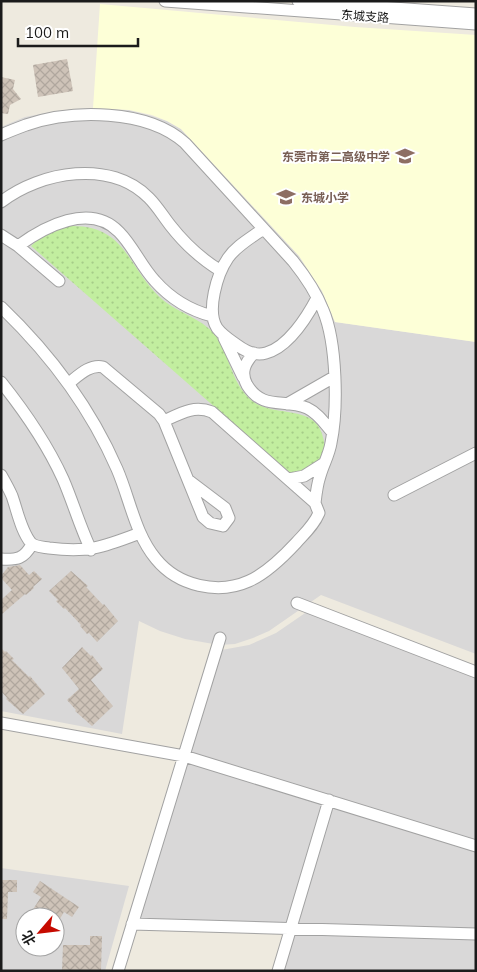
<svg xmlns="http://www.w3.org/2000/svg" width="477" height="972" font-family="Mulish,'Noto Sans SC',sans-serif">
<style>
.residential{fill:#d9d8d8;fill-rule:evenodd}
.education{fill:#fdffd7}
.grass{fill:url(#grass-dots)}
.building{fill:url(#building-cross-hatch)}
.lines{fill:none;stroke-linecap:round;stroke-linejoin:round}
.minor-casing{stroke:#a2a2a2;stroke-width:13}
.minor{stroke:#fff;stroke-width:11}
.labels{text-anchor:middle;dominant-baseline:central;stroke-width:4;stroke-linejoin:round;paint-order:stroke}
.street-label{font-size:12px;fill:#1b1b1b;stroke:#fff}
.education-label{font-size:12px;font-weight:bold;fill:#785e54;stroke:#fff;text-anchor:end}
</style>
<defs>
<pattern id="grass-dots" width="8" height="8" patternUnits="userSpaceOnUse" patternTransform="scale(1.25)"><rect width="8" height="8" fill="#c2ee9f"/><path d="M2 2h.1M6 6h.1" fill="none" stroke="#a6cc88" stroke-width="1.8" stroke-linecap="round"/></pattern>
<pattern id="building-cross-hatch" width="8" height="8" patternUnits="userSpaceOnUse" patternTransform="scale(1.25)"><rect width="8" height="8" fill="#cec3b8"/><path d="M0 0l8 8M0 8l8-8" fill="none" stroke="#b0a79e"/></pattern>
</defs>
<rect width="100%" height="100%" fill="#eeeadf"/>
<!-- residential -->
<path class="residential" d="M93 108 129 110 152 116 167 121 181 129 299 256 322 291 335 322 476 342V654L321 595 269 631 253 638 235 644 219 645 185 639 160 631 139 621 122 734 1 711V127L25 117 46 113 74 109Z
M311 609 476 672V971H278L291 929 132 924 216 651 249 645 276 633Z
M1 868 129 886 105 971H1ZM25 917H55V947H25Z"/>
<!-- education -->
<path class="education" d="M100 4 355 27 476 35V342L335 322 322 291 299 256 181 129 167 121 152 115 129 110 93 108Z"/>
<!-- grass -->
<path class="grass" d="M70 226C128 225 127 269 163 300 180 314 202 318 216 336 228 353 231 377 245 394 268 423 317 398 324 441 325 448 323 457 318 462 309 471 303 472 291 474L31 246C42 235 55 229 70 226Z"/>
<!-- building -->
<path class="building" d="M67 59 73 91 38 97 33 65Z
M1 77 15 80 13 89 21 99 10 105 8 114 1 113Z
M20 565 29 575 34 571 42 579 33 587 34 588 26 595 25 594 1 615V600L12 590 1 578V576L8 567Z
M71 571 88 586 86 587 103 605 104 604 118 621 97 642 89 633 87 634 80 626 81 625 65 608 64 609 56 601 58 600 49 591Z
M82 647 91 656 92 655 103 669 91 680 113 706 92 726 75 711 76 710 67 700 79 689 62 668Z
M1 648 5 652 6 651 14 659 12 660 29 677 30 676 45 694 23 714 6 699 7 698 1 691Z
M1 880H17V892H8L7 919H1Z
M40 881 79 907 72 917 64 912 55 927V917H28L41 897 33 892Z
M90 936H102L101 971H62L63 945H90Z"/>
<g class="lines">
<!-- minor casing -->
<g class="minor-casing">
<path id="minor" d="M165 1 476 24
M298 1 476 14
M1 135C10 131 18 128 26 125 73 109 147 109 185 143L293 261C305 276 316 292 323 310 337 343 338 409 331 443 329 455 323 465 320 476 317 485 316 494 315 503
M1 202C41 171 111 159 149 198 157 206 163 216 170 225 184 243 201 259 221 271
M263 229C251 238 236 246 228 258 217 274 206 311 217 328 222 335 230 340 237 345 245 351 256 356 266 353 288 347 307 317 317 298
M1 235 18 246 59 281
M18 246C44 227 90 202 119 232 133 246 141 266 155 281 171 299 189 310 212 316
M1 307C50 354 90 407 117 469 130 499 135 534 156 559 178 586 218 595 249 581 267 573 283 557 296 543 305 533 314 525 319 513L315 503 212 412C194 405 181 413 164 421
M224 338 243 377
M254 353C245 363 240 372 247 385 263 411 284 398 307 408 318 413 325 424 332 432
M1 382C25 412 47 444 63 479 73 502 80 527 91 550
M69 383C79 375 90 364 103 367L159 414 164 421 203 517 210 523 223 526 229 518 225 508 188 480
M287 404 334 377
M1 475C5 482 9 489 12 496 17 510 21 531 31 543 35 547 43 547 49 548 89 553 103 547 140 533
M289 479 304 476 323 464
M394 495 476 453
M1 559C17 560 24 559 32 544
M297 603 476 672
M1 723 184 756 476 846
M132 924 476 934
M118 971 220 638
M278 971 329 800"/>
</g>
<!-- minor -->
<use href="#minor" class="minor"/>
</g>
<!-- icons -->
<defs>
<g id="school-bare" transform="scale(1.5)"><path d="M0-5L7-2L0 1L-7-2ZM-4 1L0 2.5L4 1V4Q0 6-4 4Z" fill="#8d6e63" stroke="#fff" stroke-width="2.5" paint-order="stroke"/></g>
</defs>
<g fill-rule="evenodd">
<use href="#school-bare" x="405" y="156"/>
<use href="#school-bare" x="286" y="197"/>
</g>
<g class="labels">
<!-- street labels -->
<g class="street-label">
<text transform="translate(365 16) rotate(4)">东城支路</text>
</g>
<!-- education labels -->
<g class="education-label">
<text x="390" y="156">东莞市第二高级中学</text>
<text x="301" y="197" text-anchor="start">东城小学</text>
</g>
</g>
<!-- border -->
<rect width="477" height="972" fill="none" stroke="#1b1b1b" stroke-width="5"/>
<!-- north arrow -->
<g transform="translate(40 932) rotate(242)"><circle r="24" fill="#ffffff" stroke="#a4a4a4"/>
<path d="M0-4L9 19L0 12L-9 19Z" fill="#c60a00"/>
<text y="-8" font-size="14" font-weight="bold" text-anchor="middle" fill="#1b1b1b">北</text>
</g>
<!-- scale -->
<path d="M18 38v8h120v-8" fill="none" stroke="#1b1b1b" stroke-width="2.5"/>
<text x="25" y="38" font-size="15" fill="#1b1b1b" stroke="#ffffff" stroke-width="4" paint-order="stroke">100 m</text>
</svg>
